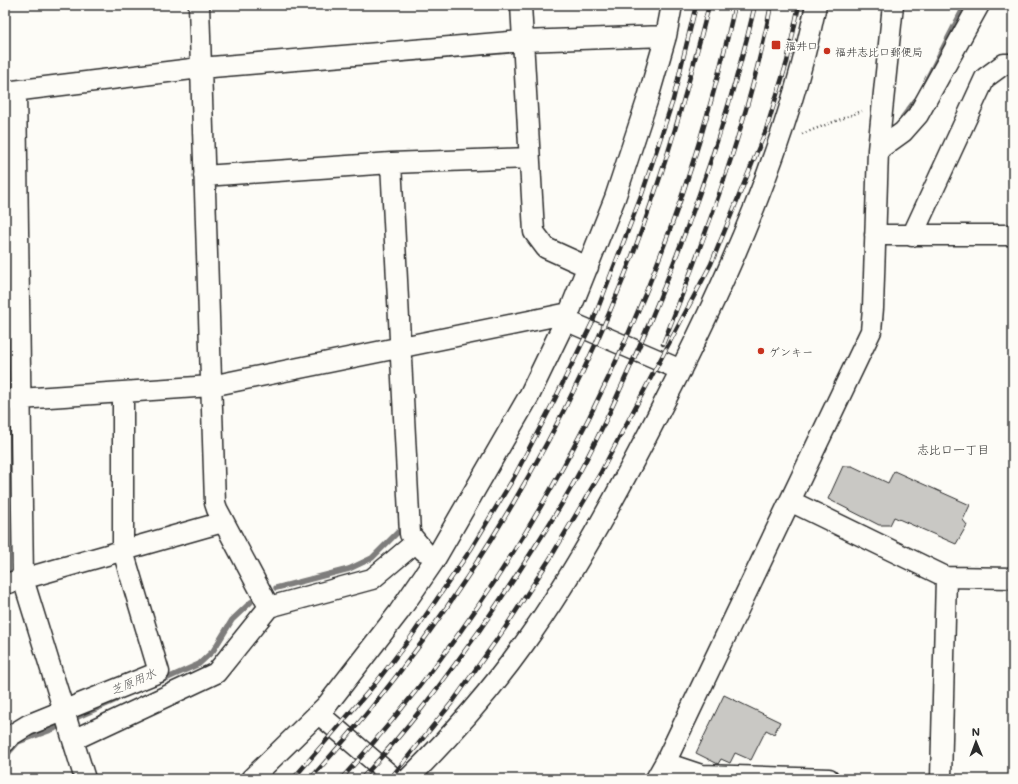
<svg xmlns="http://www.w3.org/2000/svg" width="1018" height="784" font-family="Mali,'Klee One',sans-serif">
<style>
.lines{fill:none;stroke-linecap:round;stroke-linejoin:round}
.stream{stroke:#7e7d7b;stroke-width:5.5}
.building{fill:#c9c8c4;stroke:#2b2b2b}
.minor-casing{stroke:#2b2b2b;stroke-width:23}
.path{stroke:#2b2b2b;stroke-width:2.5;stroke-dasharray:1 3;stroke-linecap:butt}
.minor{stroke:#fdfcf7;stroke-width:20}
.rail-casing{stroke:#2b2b2b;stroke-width:4.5}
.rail{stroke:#fdfcf7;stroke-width:3;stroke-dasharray:9;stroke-linecap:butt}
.poi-dot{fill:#c8321e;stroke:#fdfcf7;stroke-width:1.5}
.labels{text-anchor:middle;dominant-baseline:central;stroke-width:3.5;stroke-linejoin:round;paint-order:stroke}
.poi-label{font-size:11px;fill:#2b2b2b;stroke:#fdfcf7;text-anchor:start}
.neighbourhood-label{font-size:12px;fill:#2b2b2b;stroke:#fdfcf7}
.water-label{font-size:12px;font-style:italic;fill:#5b5b5a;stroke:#fdfcf7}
</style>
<rect width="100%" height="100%" fill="#fdfcf7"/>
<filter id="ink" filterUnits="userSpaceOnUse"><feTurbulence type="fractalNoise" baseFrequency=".025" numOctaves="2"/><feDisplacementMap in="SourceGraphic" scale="8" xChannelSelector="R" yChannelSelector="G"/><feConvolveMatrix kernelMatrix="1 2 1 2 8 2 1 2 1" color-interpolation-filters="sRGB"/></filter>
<g filter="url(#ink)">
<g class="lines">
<!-- stream -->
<path class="stream" d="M926 81 965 5
M903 117 915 101
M276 588 349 569 372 558 398 532
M161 681 199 664 213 651 232 620 251 602
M71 720 116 700
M5 757 18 742 54 729 63 723"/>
</g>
<!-- building -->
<path class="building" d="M843 466H852L888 483 894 471 970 505 963 520 967 525 956 544 894 517 890 525H879L828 499Z
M724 695 780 722 774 734 766 730 751 760 735 753 730 763 721 759 718 764 696 753Z"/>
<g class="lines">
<!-- minor casing -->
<g class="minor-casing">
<path id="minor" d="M199 5 215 503 217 509 269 607 372 579 416 542
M521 5 534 232 546 248 588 267
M16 91 23 579 85 779
M5 92 200 68 522 41 666 36
M878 150 903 132 918 115 979 5
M391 163 410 534 424 551
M204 176 391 163 529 158
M875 235H1013
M912 236 985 78 1004 64H1013
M565 320 681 370
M5 400 211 386 569 313
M790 501 946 577 1013 578
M5 584 223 522
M319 714 395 779
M73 740 216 673 269 607
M5 742 10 736 28 725 159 672 123 551V392
M665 763 701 775 829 779
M251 779 327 705 399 612 434 561 529 396 569 313 615 198 648 98 666 36 672 5
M408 779C450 737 489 693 524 644 579 567 623 483 666 399 730 274 788 143 816 5
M656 779 665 763 871 331 873 308 878 150 893 5
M941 779 946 577"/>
</g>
<!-- path -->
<path class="path" d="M802 134 862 111"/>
<!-- minor -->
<use href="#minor" class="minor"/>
<!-- rail casing -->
<g class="rail-casing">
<path id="rail" d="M663 344C706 234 749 122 771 5
M293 779 375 684 411 637 471 549 513 479 554 401 593 321 642 194 673 100 696 5
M310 779C462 613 584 406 655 192 676 131 693 68 709 5
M341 779C539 563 672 291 735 5
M361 779C405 733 442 683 479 631 507 590 535 548 561 505 596 446 624 382 651 319 694 216 730 113 755 5
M390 779 454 700 505 628 551 557 600 474 711 264 766 130 787 62 799 5"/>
</g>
<!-- rail -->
<use href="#rail" class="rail"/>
</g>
</g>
<!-- markers -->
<g class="poi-dot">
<rect x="771" y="40" width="10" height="10" rx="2"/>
<circle cx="827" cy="51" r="4"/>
<circle cx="761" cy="351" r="4"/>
</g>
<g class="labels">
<!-- poi labels -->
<g class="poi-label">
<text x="785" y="45">福井口</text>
<text x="835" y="51">福井志比口郵便局</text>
<text x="769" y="351">ゲンキー</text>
</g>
<!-- neighbourhood labels -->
<g class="neighbourhood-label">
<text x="953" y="449">志比口一丁目</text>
</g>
<!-- water labels -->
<g class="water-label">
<text transform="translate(133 681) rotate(-24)">芝原用水</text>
</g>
</g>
<!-- margin -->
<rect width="1018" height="784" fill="none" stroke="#fdfcf7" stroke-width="20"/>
<rect x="10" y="10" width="998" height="764" fill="none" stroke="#2b2b2b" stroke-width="1.5" filter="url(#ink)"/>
<!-- north arrow -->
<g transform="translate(976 742) rotate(359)" stroke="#fdfcf7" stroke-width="3" paint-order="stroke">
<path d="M0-3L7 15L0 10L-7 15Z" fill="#2b2b2b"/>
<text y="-6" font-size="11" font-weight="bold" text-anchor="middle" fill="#2b2b2b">N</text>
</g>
</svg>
